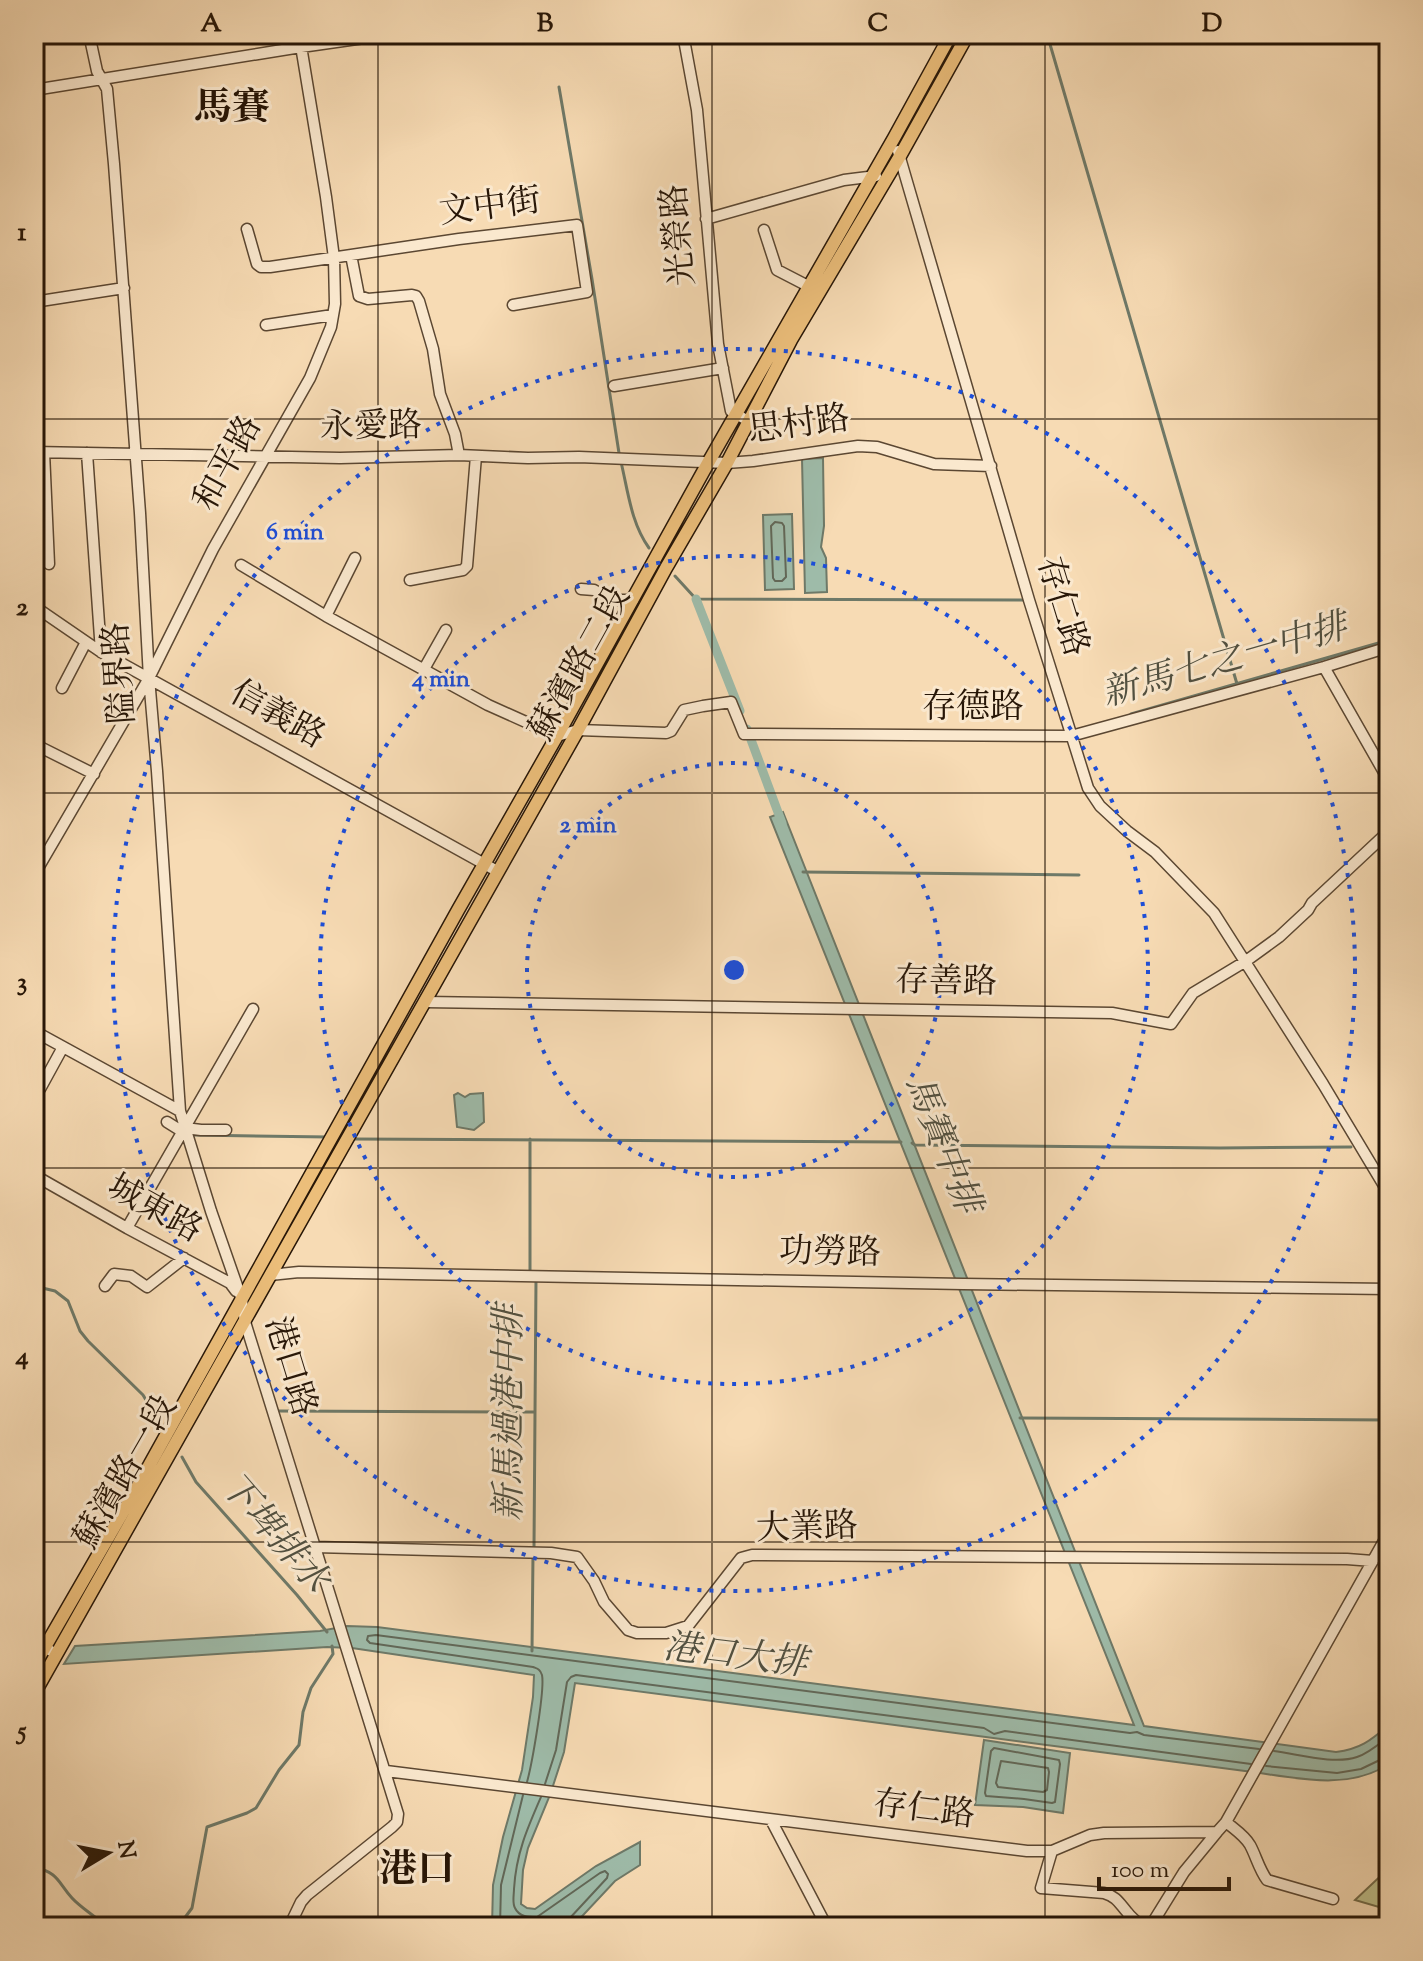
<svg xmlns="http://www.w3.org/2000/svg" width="1423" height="1961" font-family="'Sorts Mill Goudy','Noto Serif TC',serif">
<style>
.green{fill:#bfc08b;stroke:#736b49;stroke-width:2}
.water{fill:#9ebba9;stroke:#6e7968;stroke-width:2}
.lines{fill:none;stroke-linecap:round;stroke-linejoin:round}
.shore{stroke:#626858;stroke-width:2}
.stream{stroke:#6e7968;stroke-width:3}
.canal{stroke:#9ebba9;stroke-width:9}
.minor-casing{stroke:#5b4732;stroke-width:13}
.major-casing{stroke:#271607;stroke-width:15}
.minor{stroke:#fae8ce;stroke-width:10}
.major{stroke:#ecbe7a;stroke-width:12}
.grid{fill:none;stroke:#271607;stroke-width:2;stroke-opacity:0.55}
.ring{fill:none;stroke:#1d4ed8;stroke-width:4;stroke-dasharray:4 8}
.labels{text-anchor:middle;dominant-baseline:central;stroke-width:6;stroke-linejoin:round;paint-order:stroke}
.street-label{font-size:34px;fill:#271607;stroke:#fae8ce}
.water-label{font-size:36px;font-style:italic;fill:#515040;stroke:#fae8ce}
.quarter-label{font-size:38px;font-weight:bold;fill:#271607;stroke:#fae8ce}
.centre{fill:#1d4ed8;stroke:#fae8ce;stroke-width:4}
.ring-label{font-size:24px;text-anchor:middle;font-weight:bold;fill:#1d4ed8;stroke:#fae8ce;stroke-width:6;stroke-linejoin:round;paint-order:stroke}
.neatline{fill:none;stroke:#271607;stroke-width:3}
.grid-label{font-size:26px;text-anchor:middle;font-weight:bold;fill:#271607}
</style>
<rect width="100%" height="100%" fill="#f7dbb4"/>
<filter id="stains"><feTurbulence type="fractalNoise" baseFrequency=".0025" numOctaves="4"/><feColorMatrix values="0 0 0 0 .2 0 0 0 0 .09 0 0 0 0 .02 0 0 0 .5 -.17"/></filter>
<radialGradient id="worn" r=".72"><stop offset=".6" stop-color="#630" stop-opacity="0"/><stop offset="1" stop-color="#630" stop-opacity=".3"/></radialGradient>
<!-- green -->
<path class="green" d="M1389 1868V1910L1355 1900Z"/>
<!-- water -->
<path class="water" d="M823 458 824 526 821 547 826 558 827 592 805 593 802 459Z
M792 514 794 589 765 590 763 515Z
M783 812 1144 1726 1336 1752C1360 1749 1370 1741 1389 1725V1764C1346 1792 1293 1777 1245 1771L575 1683 564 1752 550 1795 528 1848 523 1870 521 1904 527 1908 535 1909 596 1866 640 1842V1865L615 1881 572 1927H492L493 1885 503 1837 522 1770 533 1697 534 1675 352 1648 327 1647 64 1664 75 1646 320 1631 347 1626 377 1627 1134 1725 770 817Z
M458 1093 465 1097 470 1094 483 1093 484 1122 474 1130 457 1127 454 1095Z
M984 1740 1070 1753 1063 1813 1023 1807 975 1805Z"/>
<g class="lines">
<!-- shore -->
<path class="shore" d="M775 522 782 523 784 526 786 577 782 581H775L773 578 771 526Z
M994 1748 1059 1760 1060 1764 1055 1802 1052 1803 1024 1799 986 1796 985 1793 991 1751Z
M1274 1751C1298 1754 1334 1765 1357 1757 1369 1753 1379 1744 1389 1736
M1001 1761 1048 1768 1049 1772 1047 1790 1043 1792 998 1787 996 1783Z
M1266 1766 1337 1773 1361 1769 1384 1758H1389
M527 1782C532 1764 545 1690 542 1675 540 1669 538 1669 533 1667L370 1643 367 1640 368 1636 376 1635 1130 1733 1137 1732 1144 1735 1259 1749
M545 1784 556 1750 567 1682 571 1677 576 1675 984 1728 994 1734 1005 1731 1251 1764
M541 1797C527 1829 516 1854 514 1889 514 1895 512 1903 515 1908 519 1917 529 1917 537 1917L600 1873 605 1871 608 1874 607 1878 569 1919 567 1927
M500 1927 501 1885 523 1795"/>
<!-- stream -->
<path class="stream" d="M1047 34 1237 684
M559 87 592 279 619 453
M34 430 41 447
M621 462C628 491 631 523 649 548
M675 576 696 599 1026 600
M1131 714 1389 640
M803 872 1079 875
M193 1135 329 1137
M353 1139 901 1142
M912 1143 915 1145 1220 1148 1351 1147
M530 1272V1139
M34 1286 55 1291 68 1301 80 1331 88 1341 143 1395 156 1417
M277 1411 534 1412
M1020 1418 1389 1420
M182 1457 196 1482 297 1595 327 1632
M534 1547 536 1279
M532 1651 533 1554
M34 1867C59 1873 57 1881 72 1898 82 1909 96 1916 106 1927
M178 1927 192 1908 207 1827 247 1813 256 1808 279 1770 299 1745 303 1712 311 1688 333 1654 332 1646"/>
<!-- canal -->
<path class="canal" d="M696 599 740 711
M747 729 782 823"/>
<!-- minor casing -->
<g class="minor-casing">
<path id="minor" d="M89 34 97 71 107 89 114 164 140 513 149 678 157 771 180 1111 211 1211 242 1300 245 1322 398 1814 397 1822 392 1827 307 1895 301 1902 289 1927
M683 34 697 110 718 344 731 411 743 418
M34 90 301 47 392 34
M898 151 1029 600 1088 788 1100 806 1127 831 1155 852 1214 913 1323 1084 1389 1194
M706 219 844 180 876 176
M247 229 257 264 261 267H270L459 239 577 225 587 292 513 305
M764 230 777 270 808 286
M351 255 359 296 368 299 412 295 416 296 419 301 433 349 440 394 455 434 459 455
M34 302 124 288
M266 325 333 315
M614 386 723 368
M34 452 340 458 459 455 528 458 579 457 727 463 753 461 858 446 877 447 934 464 991 466
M44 452 49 564
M87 453 101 652
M241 565 326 616 488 705 557 736 578 730 666 733 671 731 684 710 703 706 731 702 744 734 1071 736 1324 667 1389 647
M410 580 463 570 467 566 476 456
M581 589 594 590 611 600H633
M34 606 101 652 497 871
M326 616 355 558
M1324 667 1389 781
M424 669 446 630
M62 688 86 642
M34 744 94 774
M34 875 149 678 213 549 310 378 331 327 335 304 334 258 326 197 299 34
M425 1002 1112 1013 1171 1024 1193 993 1246 961 1279 937 1308 910 1312 903 1389 831
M34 1031 180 1111
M40 1089 63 1047
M167 1122 183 1132
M185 1128 201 1130H226
M34 1175 127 1228 230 1283 236 1291
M127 1228 253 1009
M270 1275 299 1272 963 1284 1389 1289
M105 1286 114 1274 131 1276 147 1287 184 1258
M315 1547 551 1553 577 1557 594 1581 604 1602 628 1630 637 1633H666L688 1626 741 1558 752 1555 1347 1559 1373 1561
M34 1641 51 1651
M386 1771 1027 1851H1052L1090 1835 1104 1833 1217 1832 1226 1822 1389 1532
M771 1820 827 1927
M1226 1822C1234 1829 1244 1835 1250 1845 1256 1856 1259 1869 1267 1880L1333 1899
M1052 1851 1041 1888 1104 1893C1117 1897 1119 1903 1127 1912 1132 1919 1138 1923 1144 1927
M1150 1927 1184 1872 1217 1832"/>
</g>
<!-- major casing -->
<g class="major-casing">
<path id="major" d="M34 1666 135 1491 458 910 557 736 708 463 894 138 951 34
M34 1694 578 730 666 568 727 463 791 340 900 156 968 34"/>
</g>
<!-- minor -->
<use href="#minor" class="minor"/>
<!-- major -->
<use href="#major" class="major"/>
</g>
<!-- grid -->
<path class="grid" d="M378 34V1927M712 34V1927M1045 34V1927M34 419H1389M34 793H1389M34 1168H1389M34 1542H1389"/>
<!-- distance rings -->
<g class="ring">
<circle cx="734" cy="970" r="207"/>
<circle cx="734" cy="970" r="414"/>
<circle cx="734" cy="970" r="621"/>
</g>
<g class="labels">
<!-- street labels -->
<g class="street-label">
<text transform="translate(490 208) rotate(-7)">文中街</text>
<text transform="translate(680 235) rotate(-95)">光榮路</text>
<text transform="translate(799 426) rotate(-7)">思村路</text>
<text transform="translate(371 428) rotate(-1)">永愛路</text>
<text transform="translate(229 464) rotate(-61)">和平路</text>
<text transform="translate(1061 607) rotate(73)">存仁路</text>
<text transform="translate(581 664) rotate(-61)">蘇濱路二段</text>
<text transform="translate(121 673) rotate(-94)">隘界路</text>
<text x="973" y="708">存德路</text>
<text transform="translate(277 716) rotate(29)">信義路</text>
<text transform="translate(946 983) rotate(1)">存善路</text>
<text transform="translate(154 1210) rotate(29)">城東路</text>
<text transform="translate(830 1254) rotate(1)">功勞路</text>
<text transform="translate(289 1367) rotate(73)">港口路</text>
<text transform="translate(127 1473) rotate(-60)">蘇濱路一段</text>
<text transform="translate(807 1529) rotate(-2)">大業路</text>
<text transform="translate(924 1811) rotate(7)">存仁路</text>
</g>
<!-- water labels -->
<g class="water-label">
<text transform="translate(1225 662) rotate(-16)">新馬七之一中排</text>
<text transform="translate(941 1145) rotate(68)">馬賽中排</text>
<text transform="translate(511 1413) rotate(-90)">新馬過港中排</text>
<text transform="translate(273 1534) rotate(49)">下埤排水</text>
<text transform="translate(735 1657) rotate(7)">港口大排</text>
</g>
<!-- quarter labels -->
<g class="quarter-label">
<text x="232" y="110">馬賽</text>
<text x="417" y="1872">港口</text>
</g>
</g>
<circle cx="734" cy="970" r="12" class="centre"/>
<g class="ring-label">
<text x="295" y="539">6 min</text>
<text x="441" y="686">4 min</text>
<text x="588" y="832">2 min</text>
</g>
<!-- margin -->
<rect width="1423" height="1961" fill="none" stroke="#f7dbb4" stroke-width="88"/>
<!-- north arrow -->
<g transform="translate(108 1853) rotate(80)" stroke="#fae8ce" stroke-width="6" paint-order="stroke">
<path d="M0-6L14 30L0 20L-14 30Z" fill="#271607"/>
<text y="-12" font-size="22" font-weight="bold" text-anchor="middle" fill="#271607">N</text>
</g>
<!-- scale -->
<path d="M1099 1877v12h130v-12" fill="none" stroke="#271607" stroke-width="4"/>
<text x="1111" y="1877" font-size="24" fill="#271607" stroke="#fae8ce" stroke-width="6" paint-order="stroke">100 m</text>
<rect x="44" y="44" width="1335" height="1873" class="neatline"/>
<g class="grid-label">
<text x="211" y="31">A</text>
<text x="545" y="31">B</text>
<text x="878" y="31">C</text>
<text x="1212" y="31">D</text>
<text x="22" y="240">1</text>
<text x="22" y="615">2</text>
<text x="22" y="990">3</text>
<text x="22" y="1364">4</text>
<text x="22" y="1739">5</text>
</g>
<rect width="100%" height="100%" filter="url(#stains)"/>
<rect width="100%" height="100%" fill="url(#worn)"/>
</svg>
